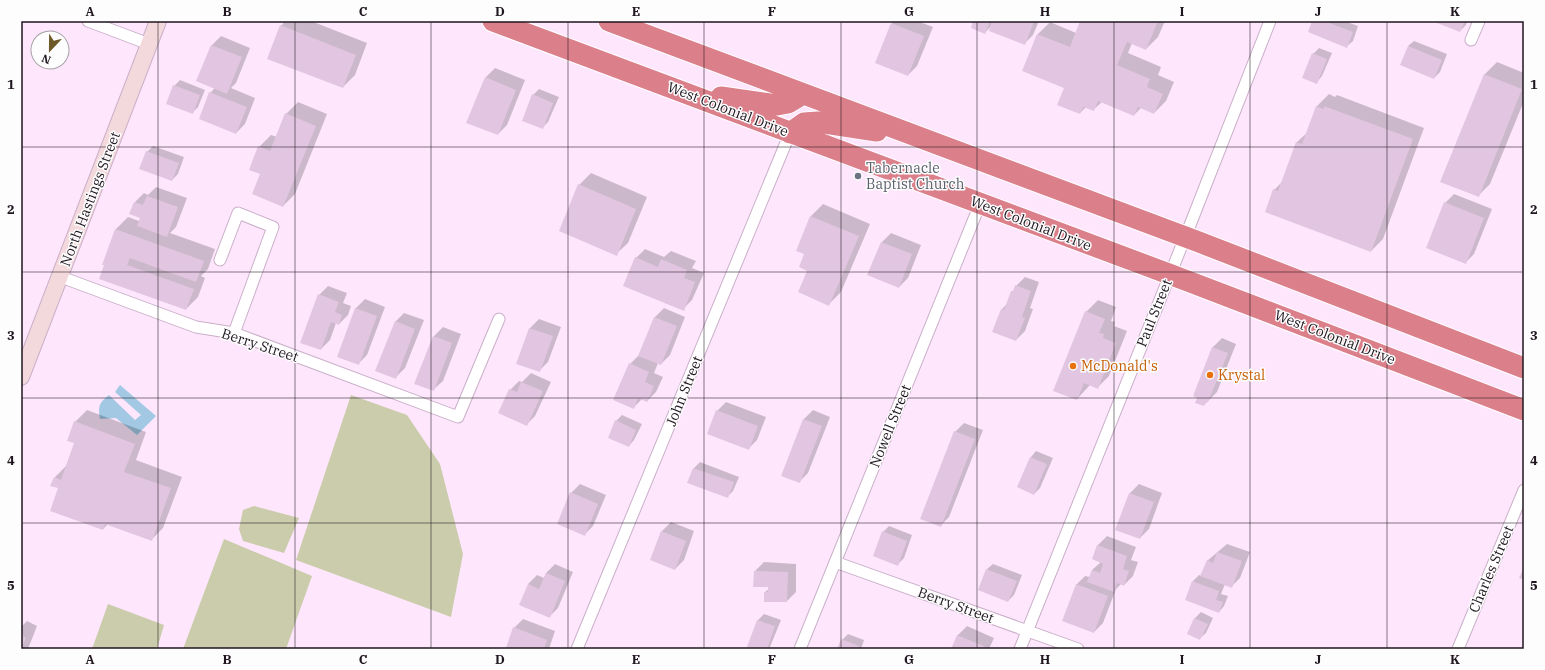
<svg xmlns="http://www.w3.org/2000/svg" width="1545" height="670" font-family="'IBM Plex Serif',serif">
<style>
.green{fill:#caccab}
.water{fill:#a2c8e4}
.shadow{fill:#0003}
.building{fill:#e2c6e1}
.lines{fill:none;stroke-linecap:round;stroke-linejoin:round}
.street-casing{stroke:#caafc9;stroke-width:13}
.secondary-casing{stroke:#caafc9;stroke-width:18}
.highway-casing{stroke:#fff;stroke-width:23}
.street{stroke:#fff;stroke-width:11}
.secondary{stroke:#f4d9dc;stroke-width:16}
.highway{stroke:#db7f8b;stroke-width:21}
.grid{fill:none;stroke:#1f161f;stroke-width:1;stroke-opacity:0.55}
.worship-dot{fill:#6b7280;stroke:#fdfdfd;stroke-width:1.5}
.food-dot{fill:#e8710a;stroke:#fdfdfd;stroke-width:1.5}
.labels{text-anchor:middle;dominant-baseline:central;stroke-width:3;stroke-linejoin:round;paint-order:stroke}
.street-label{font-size:14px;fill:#1f161f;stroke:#fdfdfd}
.worship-label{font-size:14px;fill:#5b616d;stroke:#fdfdfd;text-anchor:start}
.food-label{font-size:14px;fill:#c56008;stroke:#fdfdfd;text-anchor:start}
.neatline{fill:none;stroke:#1f161f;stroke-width:1.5}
.grid-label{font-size:13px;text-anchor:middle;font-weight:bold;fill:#1f161f}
</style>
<rect width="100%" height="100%" fill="#fee7fd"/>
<!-- green -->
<path class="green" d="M351 395 407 415 440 464 463 554 451 617 296 560Z
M254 506 299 518 284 553 243 541 239 529 243 510Z
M224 539 312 576 286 649H183Z
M108 604 164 625 157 649H92Z"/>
<!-- water -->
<path class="water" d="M120 385 156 416 137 435 116 418 100 419C98 406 99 403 109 395L135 420 141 415 115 392Z"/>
<!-- shadow -->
<path class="shadow" d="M285 21H311L367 43 355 75 343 87 281 26Z
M894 21H917L933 27 917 66 908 75 892 24Z
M974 21H1039L1033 35 1024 44 991 26 985 33Z
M1081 21H1165L1158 37 1146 49 1132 43 1128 53 1161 67 1158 75 1174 82 1166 101 1154 113 1142 107 1134 115 1102 102 1093 110 1086 107 1080 113 1065 88 1023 70 1038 34 1050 22 1076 33Z
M1313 21H1344L1358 26 1353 41 1347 46Z
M1434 21H1467L1466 25 1460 31Z
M221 36 250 48 236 83 231 88 255 98 245 124 236 133 210 93 215 88 212 45Z
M1414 41 1447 54 1440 72 1434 78 1408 46Z
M1319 48 1332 53 1322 76 1317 82 1313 54Z
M1497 62 1524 73V101L1490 184 1478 196 1442 181 1485 74Z
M495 68 525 80 507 125 498 134 486 77Z
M180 80 205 90 198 107 192 113 174 86Z
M539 89 559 97 548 122 542 128 533 95Z
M1329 94 1335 97 1337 95 1424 128 1383 239 1371 251 1274 190 1283 181 1297 142 1308 132 1317 106Z
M298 102 327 114 295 194 283 206 261 174 259 147 271 135 277 137 286 114Z
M153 146 184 157 178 174 172 180 147 152Z
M591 173 647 197 628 243 616 254 579 185Z
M156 187 187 198 176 227 170 233 215 249 208 269 201 276 205 278 198 297 186 309 103 264 116 229 128 217 139 221 141 217 135 202 144 193 148 195Z
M1454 194 1492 209 1474 254 1465 263 1445 203Z
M823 204 870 224 841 292 829 304 808 270 806 253 797 250 811 216Z
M891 233 921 245 908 278 899 287 882 242Z
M645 249 664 257 671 251 696 261 692 268 704 273 692 300 683 309 636 258Z
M1025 277 1039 282 1030 308 1033 309 1025 331 1016 340 1002 309 1007 304 1016 286Z
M328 286 347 293 343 303 351 306 348 315 339 324 336 323 330 340 321 349 319 295Z
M365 299 385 307 367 355 358 364 356 308Z
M1098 300 1116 307 1111 321 1115 322 1114 326 1127 331 1109 376 1097 388 1090 385 1077 399 1086 312Z
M664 308 685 317 670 355 661 364 658 363 654 373 663 377 656 392 647 401 642 399 633 408 630 364 639 355 655 317Z
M404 313 424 320 405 368 396 377 395 322Z
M539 319 561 327 548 362 539 371 517 363 530 328Z
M443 327 461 334 443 381 433 390 415 383 434 336Z
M1222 338 1236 344 1217 392 1204 405 1198 397 1194 396 1213 347Z
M531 373 551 382 535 416 526 425 510 390 519 381 522 382Z
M726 402 766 417 757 440 748 449 717 411Z
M87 410 146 432 136 460 182 477 163 528 151 540 108 524 103 529 59 488 55 477 66 466 75 443V422Z
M813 410 830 417 808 473 799 482 804 419Z
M622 415 642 424 634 440 629 446 616 421Z
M964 423 983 430 949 517 940 526 955 432Z
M1036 451 1053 458 1040 488 1034 494 1031 457Z
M700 462 739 477 733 491 727 497 689 483 694 468Z
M580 484 606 495 593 526 584 535 571 493Z
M1139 484 1162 493 1149 529 1140 538 1116 529 1130 493Z
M671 522 694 531 684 560 675 569 662 531Z
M889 526 912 535 904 558 898 564 883 532Z
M1107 536 1136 547 1131 560 1138 562 1133 576 1124 585 1121 584 1116 589 1103 623 1094 632 1076 585 1085 576 1090 577 1092 570 1101 562 1093 559 1098 545Z
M1227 544 1250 552 1240 578 1231 587 1225 584 1221 594 1228 596 1224 606 1219 612 1193 581 1199 575 1201 576 1207 561Z
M764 562 796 564V592L787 601 765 592 769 589V586L755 571Z
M555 564 573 572 558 608 549 617 528 584 537 575 544 578 546 573Z
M993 564 1022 575 1014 595 1008 601 987 569Z
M1201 612 1213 618 1206 633 1200 638 1188 633 1195 618Z
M764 614 781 620 770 647 768 649H754L748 647 758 620Z
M523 619 555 631 549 649H512L514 628Z
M27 621 37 626 28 649H21V627Z
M967 626 994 638 989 649H952L958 635Z
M848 634 864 640 861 649H838L842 640Z"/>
<!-- building -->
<path class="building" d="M973 21H990L985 34 971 28Z
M992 21H1034L1025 45 989 31Z
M1080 21H1158L1146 50 1127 42 1117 65 1150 79 1147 87 1163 94 1154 114 1138 107 1134 116 1098 101 1094 111 1083 107 1080 114 1057 105 1064 88 1022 71 1037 34 1070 47Z
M1312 21H1324L1353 32 1347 48 1308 32Z
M1432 21H1465L1460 32Z
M891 23 924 36 908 76 875 63Z
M280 25 356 55 343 88 267 59Z
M211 45 242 57 227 94 196 81Z
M1408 46 1442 60 1434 79 1400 65Z
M1312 53 1327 59 1317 84 1302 78Z
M1484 74 1522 89 1479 197 1440 182Z
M485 77 516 90 498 135 466 123Z
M173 85 200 95 193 114 166 104Z
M209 92 247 107 236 134 199 119Z
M532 94 553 103 543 129 522 121Z
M1316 106 1324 109V106L1413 139 1371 252 1265 212 1273 189 1278 191 1296 142 1302 144Z
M285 113 316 126 283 207 252 194 260 174 249 170 258 146 270 151Z
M146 151 179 163 172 181 139 169Z
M578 184 636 209 617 256 559 231Z
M147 196 178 207 167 237 137 226 140 218 129 214 134 202 143 205Z
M1444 202 1484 218 1466 264 1426 248Z
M810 216 859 236 829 306 798 292 807 271 799 267 804 254 796 251Z
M115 229 204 261 196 282 130 258 127 265 194 289 186 310 99 279 104 265H102Z
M881 242 912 254 899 288 867 275Z
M635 257 658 267 661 259 687 270 684 278 695 282 684 311 623 286Z
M1015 285 1031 291 1022 317 1025 318 1016 341 992 332 1001 309 1004 310 1011 291H1013Z
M318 294 339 302 335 312 342 315 339 325 331 322 321 350 300 343Z
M355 308 377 316 359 365 337 357Z
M1085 311 1105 319 1099 333 1104 334 1103 338 1116 343 1098 389 1084 383 1077 400 1053 391Z
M654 317 677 326 661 365 638 356Z
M395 321 415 329 396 379 375 371Z
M529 328 553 336 540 372 516 364Z
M433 336 452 343 434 391 414 384Z
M1212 347 1228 353 1208 402H1206L1204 406 1195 403 1197 398 1193 396Z
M629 363 649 372 645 382 654 386 647 402 638 398 634 409 613 400Z
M521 382 543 391 527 426 498 413 509 389 517 392Z
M716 410 758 426 749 450 707 434Z
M803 419 822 426 800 483 781 476Z
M615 420 636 430 629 447 608 438Z
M74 421 135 444 124 472 171 488 152 541 105 524 103 530 50 511 58 488 50 486 54 477 61 480 74 443 67 441Z
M954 431 975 439 941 527 920 519Z
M1030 457 1047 464 1034 495 1017 487Z
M693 468 734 482 728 498 687 483Z
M570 492 598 504 585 536 557 524Z
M1129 493 1154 502 1140 539 1115 530Z
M661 531 686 541 675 570 650 560Z
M882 531 907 541 898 566 873 556Z
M1097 545 1127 556 1123 569 1129 571 1124 586 1117 583 1114 592 1087 582 1092 570 1100 573 1103 564 1092 559Z
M1217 552 1242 561 1232 588 1200 576 1207 560 1213 563Z
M1524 567V580L1519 578Z
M986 569 1017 581 1008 602 978 590Z
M754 571 788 572 787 602H764V592H768V587H753Z
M546 573 565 581 550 618 519 605 528 584 539 589Z
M1192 581 1219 591 1216 600 1223 602 1219 613 1185 600Z
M1076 584 1108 596 1094 633 1062 621Z
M1194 618 1208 624 1200 640 1187 634Z
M757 620 775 626 767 649H752L747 647Z
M513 627 547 640 544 649H509L506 648Z
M21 635 26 638 21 649Z
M957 635 986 647 985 649H951Z
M841 639 859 646 858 649H837Z"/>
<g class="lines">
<!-- street casing -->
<g class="street-casing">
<path id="street" d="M88 21 149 44
M1471 40 1479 21
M220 260 238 213 273 227 234 333
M61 277 196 327 234 333 458 417 499 319
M835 562 1078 649
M577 649 790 133
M800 649 980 204
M1020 649 1192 220 1270 21
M1458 649 1524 490"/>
</g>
<!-- secondary casing -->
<g class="secondary-casing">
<path id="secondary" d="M21 377 158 21"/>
</g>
<!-- highway casing -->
<g class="highway-casing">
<path id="highway" d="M493 21 1185 280 1524 410
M609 21 1199 242 1524 368
M721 97 777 105 788 103 803 94
M790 133 804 123 818 122 877 131"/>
</g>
<!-- street -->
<use href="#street" class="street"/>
<!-- secondary -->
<use href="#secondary" class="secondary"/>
<!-- highway -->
<use href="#highway" class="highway"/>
</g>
<!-- grid -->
<path class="grid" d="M158 21V649M295 21V649M431 21V649M568 21V649M704 21V649M841 21V649M977 21V649M1114 21V649M1250 21V649M1387 21V649M21 147H1524M21 272H1524M21 398H1524M21 523H1524"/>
<!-- markers -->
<circle class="worship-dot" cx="858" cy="176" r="4"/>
<g class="food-dot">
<circle cx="1073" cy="366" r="4"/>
<circle cx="1210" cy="375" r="4"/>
</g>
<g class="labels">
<!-- street labels -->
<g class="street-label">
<text transform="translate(728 109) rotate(21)">West Colonial Drive</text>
<text transform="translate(90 199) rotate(-69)">North Hastings Street</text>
<text transform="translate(1031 223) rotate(21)">West Colonial Drive</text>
<text transform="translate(1154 313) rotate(-68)">Paul Street</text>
<text transform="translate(1335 337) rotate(21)">West Colonial Drive</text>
<text transform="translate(260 345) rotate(18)">Berry Street</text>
<text transform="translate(684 391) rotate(-68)">John Street</text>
<text transform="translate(890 426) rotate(-68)">Nowell Street</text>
<text transform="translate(1491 569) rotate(-67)">Charles Street</text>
<text transform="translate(956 605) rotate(20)">Berry Street</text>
</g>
<!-- worship labels -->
<g class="worship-label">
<text x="866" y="168">Tabernacle<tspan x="866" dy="16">Baptist Church</tspan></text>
</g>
<!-- food labels -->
<g class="food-label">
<text x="1081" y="366">McDonald's</text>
<text x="1218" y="375">Krystal</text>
</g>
</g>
<!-- border -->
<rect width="1545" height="670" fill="none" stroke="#fdfdfd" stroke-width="44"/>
<!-- north arrow -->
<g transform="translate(50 50) rotate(202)"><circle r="19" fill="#fdfdfd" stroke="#a4a1a4"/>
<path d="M0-3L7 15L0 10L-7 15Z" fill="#6d5928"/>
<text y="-6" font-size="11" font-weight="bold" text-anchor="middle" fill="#1f161f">N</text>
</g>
<rect x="22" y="22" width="1501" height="626" class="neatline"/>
<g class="grid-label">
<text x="90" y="16">A</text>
<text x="227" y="16">B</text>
<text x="363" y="16">C</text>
<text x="500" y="16">D</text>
<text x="636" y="16">E</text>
<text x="772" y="16">F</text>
<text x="909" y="16">G</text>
<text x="1045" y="16">H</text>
<text x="1182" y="16">I</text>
<text x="1318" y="16">J</text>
<text x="1455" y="16">K</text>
<text x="11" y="89">1</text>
<text x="1534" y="89">1</text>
<text x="11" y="214">2</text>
<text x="1534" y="214">2</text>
<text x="11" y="340">3</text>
<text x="1534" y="340">3</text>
<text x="11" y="465">4</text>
<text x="1534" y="465">4</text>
<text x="11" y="590">5</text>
<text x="1534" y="590">5</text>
<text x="90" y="664">A</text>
<text x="227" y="664">B</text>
<text x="363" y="664">C</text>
<text x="500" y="664">D</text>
<text x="636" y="664">E</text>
<text x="772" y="664">F</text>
<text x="909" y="664">G</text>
<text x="1045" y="664">H</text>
<text x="1182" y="664">I</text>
<text x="1318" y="664">J</text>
<text x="1455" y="664">K</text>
</g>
</svg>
